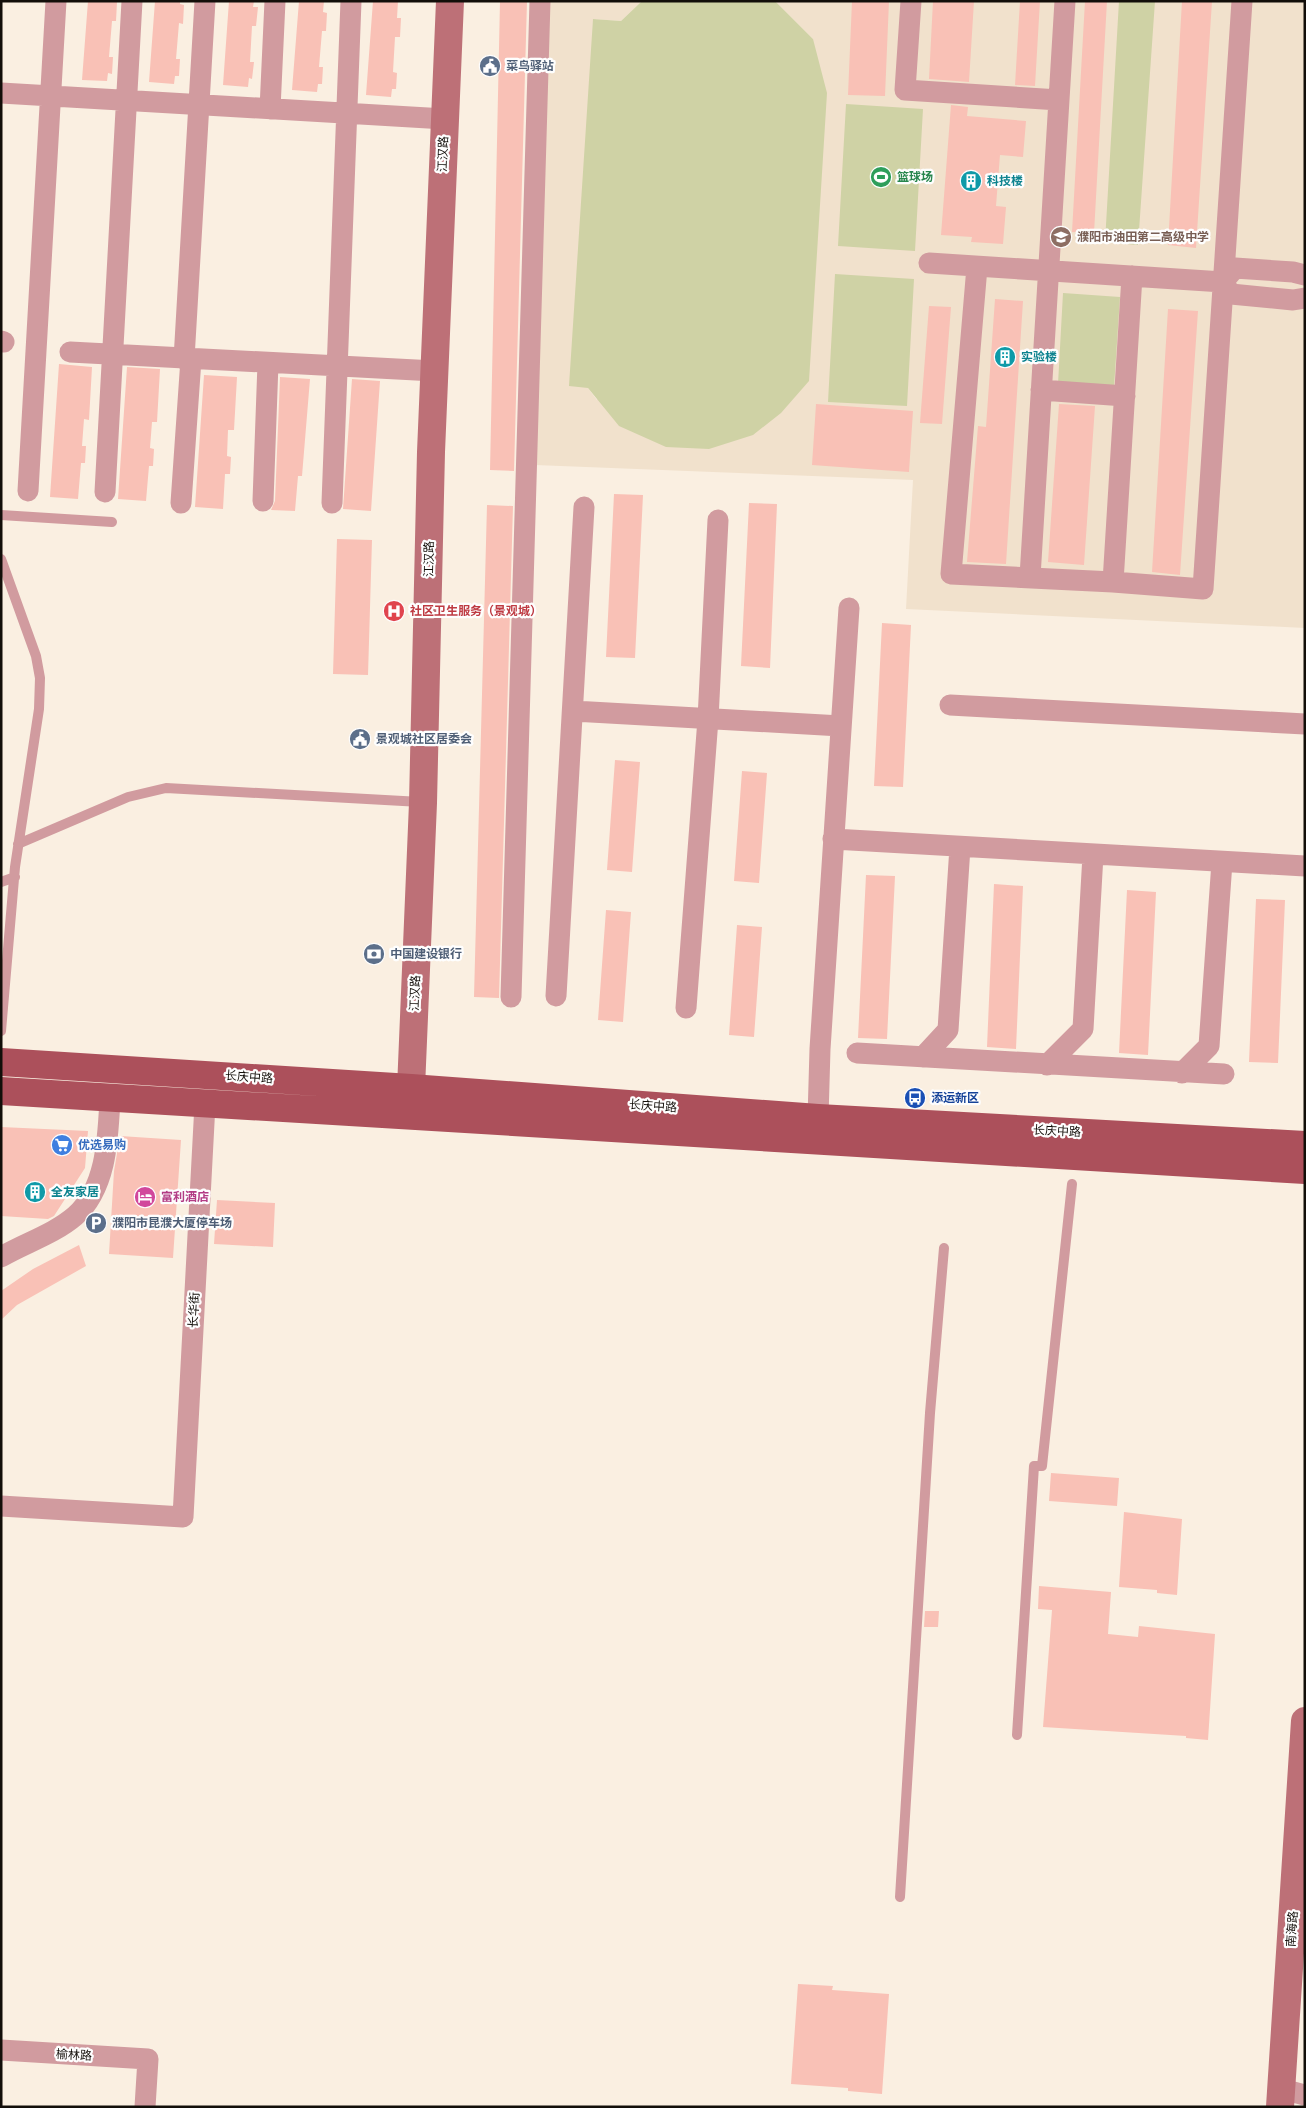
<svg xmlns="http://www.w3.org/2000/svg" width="1306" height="2108" font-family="'Asap Condensed','Noto Sans SC',sans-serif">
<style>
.built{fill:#f1e1cc}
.green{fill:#cfd2a5}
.building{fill:#f9c1b6}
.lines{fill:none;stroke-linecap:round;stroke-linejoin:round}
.lane{stroke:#d19b9f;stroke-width:10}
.street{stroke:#d19b9f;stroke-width:21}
.secondary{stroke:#bd7077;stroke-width:28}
.primary{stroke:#ac505b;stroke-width:28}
.labels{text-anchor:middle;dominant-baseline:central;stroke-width:4.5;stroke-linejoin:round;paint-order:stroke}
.service-label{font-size:12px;font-weight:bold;fill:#4e5e75;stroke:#fefefe;text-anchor:start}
.street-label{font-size:12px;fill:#120e09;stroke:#fefefe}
.leisure-label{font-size:12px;font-weight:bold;fill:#27864d;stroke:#fefefe;text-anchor:start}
.culture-label{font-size:12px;font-weight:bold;fill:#0d838f;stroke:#fefefe;text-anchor:start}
.education-label{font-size:12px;font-weight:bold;fill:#785e54;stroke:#fefefe;text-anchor:start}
.health-label{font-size:12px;font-weight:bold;fill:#be3a42;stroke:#fefefe;text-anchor:start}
.transit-label{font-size:12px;font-weight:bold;fill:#164399;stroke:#fefefe;text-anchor:start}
.shop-label{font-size:12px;font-weight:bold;fill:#366cbe;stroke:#fefefe;text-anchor:start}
.hotel-label{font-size:12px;font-weight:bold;fill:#b23c85;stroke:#fefefe;text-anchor:start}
</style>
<rect width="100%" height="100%" fill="#faefe1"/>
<!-- built -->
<path class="built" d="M546 1H642L621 21 593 19 588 388 597 400 813 39 775 1H1305V628L906 609 913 480 535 465Z"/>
<!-- green -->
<path class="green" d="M642 1H775L813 39 827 93 809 381 781 413 753 435 709 449 666 447 619 426 588 388 569 386 593 19 621 21Z
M1119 1H1155L1138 245 1105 242Z
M846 104 923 109 915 251 838 246Z
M835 274 914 279 907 406 828 402Z
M1063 293 1120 297 1114 387 1058 384Z"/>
<!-- building -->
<path class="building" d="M88 1 117 2 116 21H112L109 57H113L112 74 108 73 107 81 82 80Z
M155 1H180V4L184 5 183 24 179 23 176 59H180L179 76H175L174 84 149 82Z
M229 1H254L253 7H258L256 26H252L250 62H254L252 79 249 78 248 87 223 85Z
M299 1H324L323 12 327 13 326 31H322L319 67H323L322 84H318L317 92 292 90Z
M373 1H398L397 18H401L400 37H395L393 72 397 73 396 89H392L391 97 366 95Z
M500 1H527L514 471 490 470Z
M852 1H889L885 96 848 95Z
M933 1H974L969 82 929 79Z
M1020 1H1040L1035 86 1015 85Z
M1085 1H1107L1094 233 1072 232Z
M1182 1H1212L1196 248 1168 245Z
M951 105 968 107 967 116 1026 121 1023 157 1000 155 996 206 1006 207 1003 244 971 242 972 237 941 235Z
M995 299 1023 301 1006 564 967 562 978 426 986 427Z
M929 306 951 307 942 424 920 423Z
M1168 309 1198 311 1180 575 1152 572Z
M59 364 92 367 89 420 84 419 82 446H86L85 463H81L78 499 50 497Z
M127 367 160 369 157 422H152L150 448 154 449 153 466H149L146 501 118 499Z
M204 375 237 377 234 430H228L227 456 231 457 230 474H225L223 509 195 507Z
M280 377 310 379 302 476H298L295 511 271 510 275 501Z
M352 379 380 381 371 511 343 509Z
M816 404 913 411 909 472 812 465Z
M1059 404 1095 406 1084 565 1048 562Z
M614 494 643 495 635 658 606 657Z
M749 503 777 504 770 668 741 666Z
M487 505 513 506 499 998 474 997Z
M337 539 372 540 368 675 333 674Z
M882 623 911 625 903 787 874 786Z
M615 760 640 762 632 872 607 870Z
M742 771 767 773 759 883 734 881Z
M866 875 895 876 887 1039 858 1038Z
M994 884 1023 886 1016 1049 987 1047Z
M1127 890 1156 892 1148 1055 1119 1053Z
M1256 899 1285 900 1278 1063 1249 1062Z
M606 910 631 912 623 1022 598 1020Z
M737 925 762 927 754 1037 729 1035Z
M1 1127 88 1131 85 1168 54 1216 48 1219 1 1216Z
M120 1136 181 1140 173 1258 109 1254 114 1171Z
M217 1200 275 1203 273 1247 214 1244Z
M79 1245 86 1266 17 1305 1 1320V1291L33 1269Z
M1051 1473 1119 1478 1117 1506 1049 1501Z
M1124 1512 1182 1519 1177 1595 1157 1593V1590L1119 1587Z
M1039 1586 1111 1592 1108 1634 1138 1637 1139 1626 1215 1634 1208 1740 1186 1738V1736L1043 1727 1052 1610 1038 1609Z
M925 1611H939L938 1627H924Z
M798 1984 833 1986 832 1990 889 1994 882 2094 848 2091V2088L791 2084Z"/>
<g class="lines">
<!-- lane -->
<path class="lane" d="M1 515 112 522
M1 559 36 656 40 678 39 709 15 867 1 1031
M18 844 128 797 166 788 421 802
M1 882 15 877
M1017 1735 1034 1466H1042L1072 1184
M900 1897 930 1413 944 1248"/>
<!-- street -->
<path class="street" d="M911 1 905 90 1059 100
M1 93 445 119
M270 109 275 1
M929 263 1223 282 1231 294 1293 300 1305 298
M977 267 951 574 1113 582 1203 589 1242 1
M1223 282 1235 268 1293 272 1305 275
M1 341 4 342
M70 352 435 371
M184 359 205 1
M1041 390 1125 396
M28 491 56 1
M105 492 132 1
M263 501 268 363
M181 503 191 359
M332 503 351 1
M1030 577 1065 1
M1113 582 1132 276
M950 705 1305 724
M573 711 841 726
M833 839 1305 866
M556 996 584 507
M511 997 540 1
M686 1008 708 719 718 520
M857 1053 1224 1074
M923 1057 948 1030 960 847
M1047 1065 1083 1029 1093 855
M1182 1073 1209 1046 1222 862
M818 1118 820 1049 849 608
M1 1257C25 1243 54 1234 75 1216 107 1188 108 1137 110 1098
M1 1506 183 1517 205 1104
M1 2050 148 2059 145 2107
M1282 2089 1305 2095"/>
<!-- secondary -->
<path class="secondary" d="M410 1112 423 803 431 452 450 1
M1280 2107 1305 1721"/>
<!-- primary -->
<path class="primary" d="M1 1062 411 1088 818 1118 1305 1145
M1 1091 1305 1170"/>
</g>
<!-- icons -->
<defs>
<g id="civic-disc" transform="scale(1.125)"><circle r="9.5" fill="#5c6f8a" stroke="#fefefe"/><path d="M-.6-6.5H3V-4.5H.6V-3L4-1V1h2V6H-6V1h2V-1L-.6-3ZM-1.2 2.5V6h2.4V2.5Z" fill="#fff"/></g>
<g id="stadium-disc" transform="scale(1.125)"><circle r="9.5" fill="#2e9e5b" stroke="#fefefe"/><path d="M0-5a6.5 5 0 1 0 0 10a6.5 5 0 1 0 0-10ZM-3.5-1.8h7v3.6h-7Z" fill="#fff"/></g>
<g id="building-disc" transform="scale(1.125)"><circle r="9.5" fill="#0f9aa8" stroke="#fefefe"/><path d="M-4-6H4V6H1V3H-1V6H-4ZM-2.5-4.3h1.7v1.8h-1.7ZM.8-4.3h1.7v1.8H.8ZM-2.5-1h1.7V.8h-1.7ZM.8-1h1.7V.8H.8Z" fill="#fff"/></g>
<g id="school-disc" transform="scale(1.125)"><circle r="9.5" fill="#8d6e63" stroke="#fefefe"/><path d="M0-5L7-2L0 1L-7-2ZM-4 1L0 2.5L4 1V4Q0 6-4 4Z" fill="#fff"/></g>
<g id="hospital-disc" transform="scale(1.125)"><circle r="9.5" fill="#e0444e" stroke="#fefefe"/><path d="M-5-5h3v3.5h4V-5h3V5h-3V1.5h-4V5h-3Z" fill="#fff"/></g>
<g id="bank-disc" transform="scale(1.125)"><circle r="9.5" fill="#5c6f8a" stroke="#fefefe"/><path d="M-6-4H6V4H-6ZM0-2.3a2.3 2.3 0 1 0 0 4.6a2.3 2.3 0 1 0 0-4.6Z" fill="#fff"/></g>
<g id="bus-disc" transform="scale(1.125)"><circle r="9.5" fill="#1a4fb4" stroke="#fefefe"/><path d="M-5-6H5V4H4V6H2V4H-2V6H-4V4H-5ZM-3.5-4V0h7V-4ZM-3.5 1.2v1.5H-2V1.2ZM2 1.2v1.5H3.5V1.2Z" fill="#fff"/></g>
<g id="supermarket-disc" transform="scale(1.125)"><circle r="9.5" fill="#3f7fe0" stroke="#fefefe"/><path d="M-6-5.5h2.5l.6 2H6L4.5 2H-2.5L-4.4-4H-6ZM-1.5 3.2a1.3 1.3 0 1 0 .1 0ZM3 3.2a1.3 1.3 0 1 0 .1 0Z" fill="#fff"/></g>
<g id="hotel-disc" transform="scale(1.125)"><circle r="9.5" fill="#d1479c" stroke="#fefefe"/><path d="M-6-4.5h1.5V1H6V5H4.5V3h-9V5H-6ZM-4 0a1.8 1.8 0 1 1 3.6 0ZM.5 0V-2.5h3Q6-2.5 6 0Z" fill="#fff"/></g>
<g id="parking-disc" transform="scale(1.125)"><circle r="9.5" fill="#5c6f8a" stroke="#fefefe"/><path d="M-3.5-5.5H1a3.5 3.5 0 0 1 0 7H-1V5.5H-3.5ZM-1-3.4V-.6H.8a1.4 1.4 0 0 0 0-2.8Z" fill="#fff"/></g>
</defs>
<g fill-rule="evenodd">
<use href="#civic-disc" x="490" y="66"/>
<use href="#stadium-disc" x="881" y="177"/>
<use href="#building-disc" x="971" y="181"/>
<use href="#school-disc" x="1061" y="237"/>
<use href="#building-disc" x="1005" y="357"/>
<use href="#hospital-disc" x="394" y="611"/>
<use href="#civic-disc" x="360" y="739"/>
<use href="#bank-disc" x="374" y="954"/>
<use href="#bus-disc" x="915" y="1098"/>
<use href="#supermarket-disc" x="62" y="1145"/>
<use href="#building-disc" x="35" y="1192"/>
<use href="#hotel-disc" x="145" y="1197"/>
<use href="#parking-disc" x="96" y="1223"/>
</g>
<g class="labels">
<!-- service labels -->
<g class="service-label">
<text x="506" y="66">菜鸟驿站</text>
<text x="376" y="739">景观城社区居委会</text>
<text x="390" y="954">中国建设银行</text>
<text x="112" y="1223">濮阳市昆濮大厦停车场</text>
</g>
<!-- street labels -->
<g class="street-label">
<text transform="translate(443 154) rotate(-88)">江汉路</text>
<text transform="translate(429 559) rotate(-89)">江汉路</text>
<text transform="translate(415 993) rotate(-88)">江汉路</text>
<text transform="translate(249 1077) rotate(4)">长庆中路</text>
<text transform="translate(653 1106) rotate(4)">长庆中路</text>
<text transform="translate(1057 1131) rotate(3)">长庆中路</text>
<text transform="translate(194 1310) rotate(-87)">长华街</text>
<text transform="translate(1292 1929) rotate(-86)">南海路</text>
<text transform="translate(74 2055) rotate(3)">榆林路</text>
</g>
<!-- leisure labels -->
<g class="leisure-label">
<text x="897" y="177">篮球场</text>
</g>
<!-- culture labels -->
<g class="culture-label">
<text x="987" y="181">科技楼</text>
<text x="1021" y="357">实验楼</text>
<text x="51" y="1192">全友家居</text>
</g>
<!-- education labels -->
<g class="education-label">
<text x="1077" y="237">濮阳市油田第二高级中学</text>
</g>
<!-- health labels -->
<g class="health-label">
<text x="410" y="611">社区卫生服务（景观城）</text>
</g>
<!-- transit labels -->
<g class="transit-label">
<text x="931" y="1098">添运新区</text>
</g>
<!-- shop labels -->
<g class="shop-label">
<text x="78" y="1145">优选易购</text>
</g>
<!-- hotel labels -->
<g class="hotel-label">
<text x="161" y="1197">富利酒店</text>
</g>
</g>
<!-- border -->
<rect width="1306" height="2108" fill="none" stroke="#120e09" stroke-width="5"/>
</svg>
